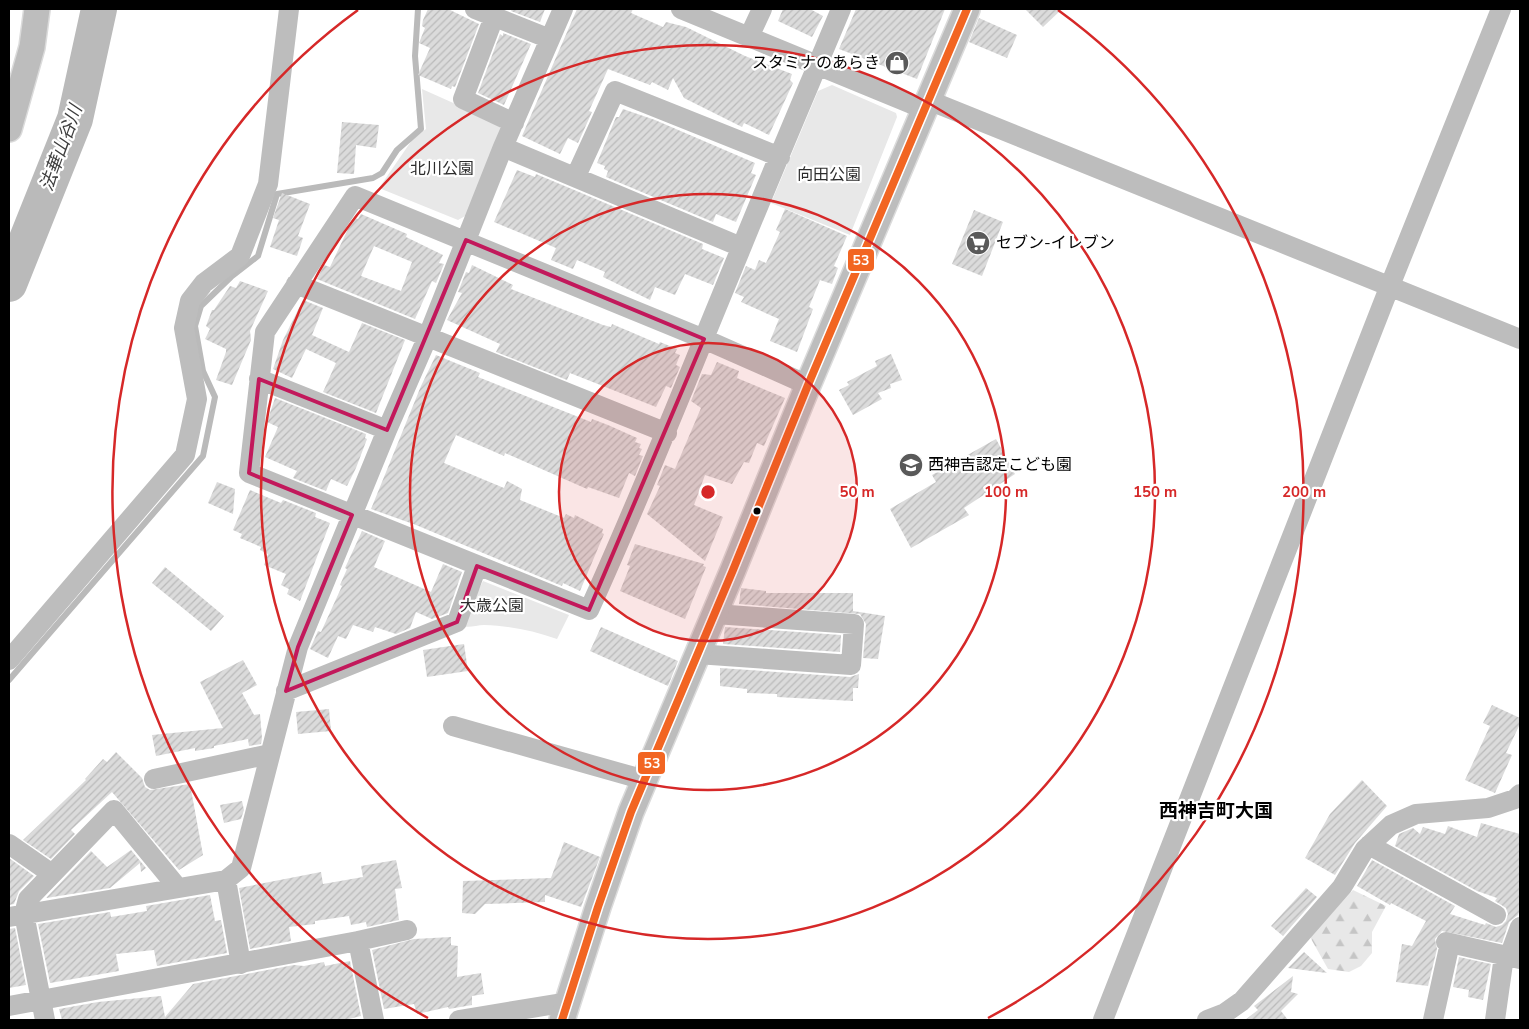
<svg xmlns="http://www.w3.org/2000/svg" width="1529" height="1029" font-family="'Nunito Sans','Noto Sans JP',sans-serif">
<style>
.forest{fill:url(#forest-firs)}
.green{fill:#e8e8e8}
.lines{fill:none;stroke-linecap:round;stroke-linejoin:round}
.stream{stroke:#bababa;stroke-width:6}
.river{stroke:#bababa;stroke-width:36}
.building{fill:url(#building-hatch);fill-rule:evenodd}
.major-casing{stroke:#dbdbdb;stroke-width:28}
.minor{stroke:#bdbdbd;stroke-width:20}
.major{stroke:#bdbdbd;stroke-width:25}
.bus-1-casing{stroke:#fff;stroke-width:11}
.bus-1{stroke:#f26522;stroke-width:8}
.marked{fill:none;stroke:#c2185b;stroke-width:4;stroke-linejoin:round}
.ring{fill:none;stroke:#d62828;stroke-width:2.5}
.bus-dot{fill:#000;stroke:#fff;stroke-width:2}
.labels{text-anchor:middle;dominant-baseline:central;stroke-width:4.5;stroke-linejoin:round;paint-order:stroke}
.poi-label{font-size:16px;fill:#000;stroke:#fff;text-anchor:start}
.park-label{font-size:16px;fill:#2c2c2c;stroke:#fff}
.water-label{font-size:18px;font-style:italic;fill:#3d3d3d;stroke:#fff}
.quarter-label{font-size:19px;font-weight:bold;fill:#000;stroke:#fff}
.centre{fill:#d62828;stroke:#fff;stroke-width:2.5}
.ring-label{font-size:15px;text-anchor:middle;font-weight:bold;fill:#d62828;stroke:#fff;stroke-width:4.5;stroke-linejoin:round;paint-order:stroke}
.line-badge{stroke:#fff;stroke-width:2}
.badge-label{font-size:14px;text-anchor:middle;font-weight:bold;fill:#fff}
</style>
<defs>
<pattern id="forest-firs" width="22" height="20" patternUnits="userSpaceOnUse" patternTransform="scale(1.25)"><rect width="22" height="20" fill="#e8e8e8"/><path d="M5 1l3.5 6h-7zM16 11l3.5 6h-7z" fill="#c5c5c5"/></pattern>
<pattern id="building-hatch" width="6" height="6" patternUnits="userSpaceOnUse" patternTransform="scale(1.25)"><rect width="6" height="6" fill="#dbdbdb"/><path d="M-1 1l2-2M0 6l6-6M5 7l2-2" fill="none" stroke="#bababa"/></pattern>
</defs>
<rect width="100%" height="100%" fill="#fff"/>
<!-- forest -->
<path class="forest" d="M1353 890 1386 906 1372 932V953L1361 966 1349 972 1328 969 1310 937Z"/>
<!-- green -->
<path class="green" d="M832 85 896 113 897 117 850 235 771 203 818 91Z
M422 89 498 123 502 130 467 215 458 220 379 188 412 140 426 129Z
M483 581 569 615 557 639C532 630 510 626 484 625 476 625 467 629 461 625Z"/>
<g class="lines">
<!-- stream -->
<path class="stream" d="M9 680 203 456 215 397 203 371 195 326 201 306 231 277 258 256 277 194 373 178 382 173 397 150 421 129 415 56 418 9"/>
<!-- river -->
<path class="river" d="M9 284 75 119 99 9"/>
</g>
<!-- building -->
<path class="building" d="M428 9H448L479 24 455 87 452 86 451 89 418 75 430 48 419 43 425 28 422 26 423 20Z
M512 9H545L540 22 511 11Z
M577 9H633L631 13 663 27 666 22 686 27 745 56 792 74 790 80 793 83 769 135 744 123 742 127 684 98 673 78 668 90 652 82 650 85 608 69 589 111 592 112 578 143 568 138 560 154 522 136Z
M783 9H810L823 16 812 37 778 21Z
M856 9H945L917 79 839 49Z
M1025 9H1062L1043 27Z
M979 18 1017 35 1007 58 969 42Z
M503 33 531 44 504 105 478 93 500 34 503 36Z
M623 109 655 120 755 163 751 173 756 175 736 222 716 214 713 222 606 177 608 171 604 169 605 166 597 163 616 117H619Z
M342 122 379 125 376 148 356 145 354 174 337 173Z
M517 170 535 177 536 174 703 244 702 249 724 258 713 285 685 274 675 295 655 287 650 300 603 277 605 272 577 260 573 269 551 260 556 248 494 222Z
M282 193 310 204 298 236 303 238 297 256 270 247 279 220 273 218Z
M785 209 847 236 834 266 838 268 832 284 820 280 809 307 813 309 797 352 770 341 779 319 741 302 744 297 735 293 746 266 755 270 759 260 766 263 780 232 776 230Z
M974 210 1003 222 982 276 952 264Z
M361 214 407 234 406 237 443 255 439 263 444 264 436 283 432 281 415 319 317 279 324 265 330 267 348 229 355 218 358 219ZM374 246 412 262 401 291 361 276Z
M472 265 513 285 511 289 603 325 611 327 612 324 659 344 660 342 677 349 675 353 680 355 676 365 680 367 671 388 666 386 656 407 570 373 567 380 496 352 500 344 447 320 462 293 458 292 466 272 469 273Z
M240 281 268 291 250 331 251 340 232 385 216 380 226 352V349L205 339 210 329 206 326 212 310H214L230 286 236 288Z
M303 300 323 308 312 335 349 352 362 323 405 340 376 413 323 392 336 363 306 349 292 378 273 369 283 340Z
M891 354 902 380 890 384 891 388 878 393 882 399 853 415 839 390 849 385 847 382 877 366 875 361Z
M436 355 480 373 478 377 591 422 592 419 608 425 637 438 635 442 641 444 639 448 642 449 639 455 643 456 635 476 629 473 619 498 588 487 587 489 505 453 504 456 456 435 444 463 504 488 507 481 522 489 520 500 564 518 566 514 574 518 575 515 603 529 602 533 604 534 580 591 563 583 562 586 416 525 371 509 421 386Z
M717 362 739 371 737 378 785 398 764 446 757 443 749 463 744 462 732 484 705 475 694 505 723 517 705 561 647 514 660 486 657 485 665 465 675 469 701 408 691 401 702 374 711 375Z
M275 398 366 434 365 438 367 439 356 468 347 486 331 479 326 491 293 478 297 471 265 457 278 427 267 422Z
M996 439 1015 474 964 508 969 515 911 548 890 509 936 482 932 475Z
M217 482 235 489 233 514 208 503Z
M250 490 281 503 283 500 316 513 315 517 330 523 300 601 287 594 289 589 281 585 286 574 264 565 268 554 260 550 261 547 240 538 242 534 233 530Z
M362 531 385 541 374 567 431 592 443 564 462 572 448 613 432 619 416 612 410 628 396 634 375 627 373 632 353 625 346 639 338 636 328 658 310 649 318 631 321 632 342 586 340 585 347 569 345 568Z
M635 544 704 564 703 566 706 567 685 619 620 591 630 566 627 565Z
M165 567 224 616 211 631 152 583Z
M741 588 766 591V593H853V611L885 616 878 659 863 658 866 624 860 614 739 604Z
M601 627 678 661 668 686 590 651Z
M725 627 841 635 840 652 723 644Z
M464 644 468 671 427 677 423 650Z
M243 660 257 685 242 693 254 715 260 714 262 738 261 744 249 746 248 739 214 746V748L195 751V748L156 756 152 735 223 728 200 682Z
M720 668 850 677 859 674 858 688H853V701L777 697V694L747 693V689L720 686Z
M1492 705 1520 718V724L1506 753 1512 755 1495 793 1465 780 1490 726 1483 723Z
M329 709 331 731 298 734 296 712Z
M116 752 142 778 145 787 150 790 190 784 203 855 179 870 112 792 71 830 75 834 51 859 23 840 86 780 85 779 103 759 107 762Z
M1362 780 1387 806 1355 843 1335 875 1305 858 1330 814Z
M242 801 244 810 241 819 224 823 220 805Z
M1481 823 1520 834V910L1518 915 1509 922 1502 943 1442 931 1435 939 1437 949 1428 986 1396 982 1402 944 1412 946 1426 921 1391 903 1390 905 1357 886 1372 860 1455 906 1450 914 1485 925 1486 923 1496 927 1502 925 1506 921 1508 914 1506 908 1495 901 1497 898 1477 891 1395 846 1399 834 1413 828 1420 834 1423 827 1445 834 1448 826 1477 837Z
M564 842 600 857 581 907 545 895V902L485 904 475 914 462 913 463 881 551 878Z
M131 850 146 868 141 872 140 863 110 888 46 898 91 851 107 867Z
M9 858 34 876 19 891 14 904 9 905Z
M396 860 402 888 395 889 399 920 367 927 366 922 351 925 349 916 315 921V924L289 927 291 941 250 949 239 888 321 872 323 884 363 877 361 866Z
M1306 888 1317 897 1283 936 1271 926Z
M210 895 215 921 221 920 227 953 157 966 154 950 116 954 119 971 50 983 38 924 110 912 111 917 147 911 146 906Z
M15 928 26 985 9 988V929Z
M451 937V945L458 946 457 977 481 973 484 994 472 996V1005L449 1009 448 1007 417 1014 414 1004 384 1009 372 950 414 939Z
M1304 952 1327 973 1288 968Z
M1459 957 1491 964 1483 1000 1468 997 1469 990 1453 987Z
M350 961 361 1016 345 1020H62L59 1009 98 1002 161 996 165 1017 193 984 294 965 304 966 324 962 325 966Z
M1293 976 1291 992 1298 994 1281 1011 1288 1020H1245L1258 1010 1254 1006Z"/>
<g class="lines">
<!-- major casing -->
<g class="major-casing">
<path id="major" d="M9 129 32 47 37 9
M562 1020 598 907 631 812 733 570 808 385 967 9"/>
</g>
<!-- minor -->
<path class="minor" d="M475 9 550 39
M681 9 924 109
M494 17 463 99 514 123
M749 37 762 9
M928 100 1520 339
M503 147 741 247
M576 176 615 91 780 157
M296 284 667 433
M259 379 387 430
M808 385 704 339 355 196 265 332 249 473 589 610C644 490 691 368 742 246 774 167 808 88 841 9
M697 654 851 665 854 624 715 614
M9 660 185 455 197 399 184 328 190 301 204 283 240 256 268 184 289 9
M286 691 457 622 477 566
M453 726 645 780
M154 779 270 754
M9 844 52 874
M1369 845 1496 915
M9 917 226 880
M358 941 407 930
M1446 942 1520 959
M1509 957 1520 927
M241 964 226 880 241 868 298 647 387 430 428 336 503 147 563 9
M9 1006 358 941 374 1020
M45 1020 24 914 28 899 114 810 178 888
M459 1020 568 1002
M1103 1020 1389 288 1501 9
M1207 1020 1225 1013 1242 1001 1342 887 1365 849 1391 825 1416 814 1488 808 1515 799 1520 794
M1433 1020 1450 943
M1495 1020 1504 956"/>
<!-- major -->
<use href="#major" class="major"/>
<!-- bus-1 casing -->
<g class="bus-1-casing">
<path id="bus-1" d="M562 1020 598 907 631 812 733 570 808 385 967 9"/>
</g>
<!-- bus-1 -->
<use href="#bus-1" class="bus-1"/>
</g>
<!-- marked area -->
<path class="marked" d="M466 240 704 339 589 610 477 566 457 622 286 691 298 647 352 515 249 473 259 379 387 430Z"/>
<!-- distance rings -->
<circle cx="708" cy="492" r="149" fill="#d62828" fill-opacity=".12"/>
<g class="ring">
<circle cx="708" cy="492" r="149"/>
<circle cx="708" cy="492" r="298"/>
<circle cx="708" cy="492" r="447"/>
<path d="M428 1018A596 596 0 0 1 358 10M1058 10A596 596 0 0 1 988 1018"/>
</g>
<!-- icons -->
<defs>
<g id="shop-disc" transform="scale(1.25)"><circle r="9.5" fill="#595959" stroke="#fff"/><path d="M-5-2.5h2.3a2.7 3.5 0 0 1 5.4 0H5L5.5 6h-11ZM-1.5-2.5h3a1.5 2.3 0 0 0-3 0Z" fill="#fff"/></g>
<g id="supermarket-disc" transform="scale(1.25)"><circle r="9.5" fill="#595959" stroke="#fff"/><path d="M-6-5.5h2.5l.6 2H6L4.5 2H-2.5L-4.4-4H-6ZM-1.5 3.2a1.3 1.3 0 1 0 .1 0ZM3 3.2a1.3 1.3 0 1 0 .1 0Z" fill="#fff"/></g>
<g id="school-disc" transform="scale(1.25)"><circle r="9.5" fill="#595959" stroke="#fff"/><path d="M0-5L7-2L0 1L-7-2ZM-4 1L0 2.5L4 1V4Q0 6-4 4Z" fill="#fff"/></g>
</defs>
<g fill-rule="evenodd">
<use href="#shop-disc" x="897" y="63"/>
<use href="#supermarket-disc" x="978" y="243"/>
<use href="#school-disc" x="911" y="465"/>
</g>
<!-- markers -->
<circle class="bus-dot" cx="757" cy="511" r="4.5"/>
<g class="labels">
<!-- poi labels -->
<g class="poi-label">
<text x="880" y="63" text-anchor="end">スタミナのあらき</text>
<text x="996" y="243">セブン-イレブン</text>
<text x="928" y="465">西神吉認定こども園</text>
</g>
<!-- park labels -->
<g class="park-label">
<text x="442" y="169">北川公園</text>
<text x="829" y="175">向田公園</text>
<text x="492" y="606">大歳公園</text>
</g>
<!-- water labels -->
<g class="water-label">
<text transform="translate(61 148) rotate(-70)">法華山谷川</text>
</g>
<!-- quarter labels -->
<g class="quarter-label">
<text x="1216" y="811">西神吉町大国</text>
</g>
</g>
<circle cx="708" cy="492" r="8" class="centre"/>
<g class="ring-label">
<text x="857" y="497">50 m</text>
<text x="1006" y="497">100 m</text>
<text x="1155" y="497">150 m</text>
<text x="1304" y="497">200 m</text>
</g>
<g class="line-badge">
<rect x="847" y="248" width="28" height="24" rx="5" fill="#f26522"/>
<rect x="637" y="751" width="29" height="24" rx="5" fill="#f26522"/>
</g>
<g class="badge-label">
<text x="861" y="265">53</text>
<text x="652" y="768">53</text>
</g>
<!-- border -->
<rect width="1529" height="1029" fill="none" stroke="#000000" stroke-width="20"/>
</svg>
